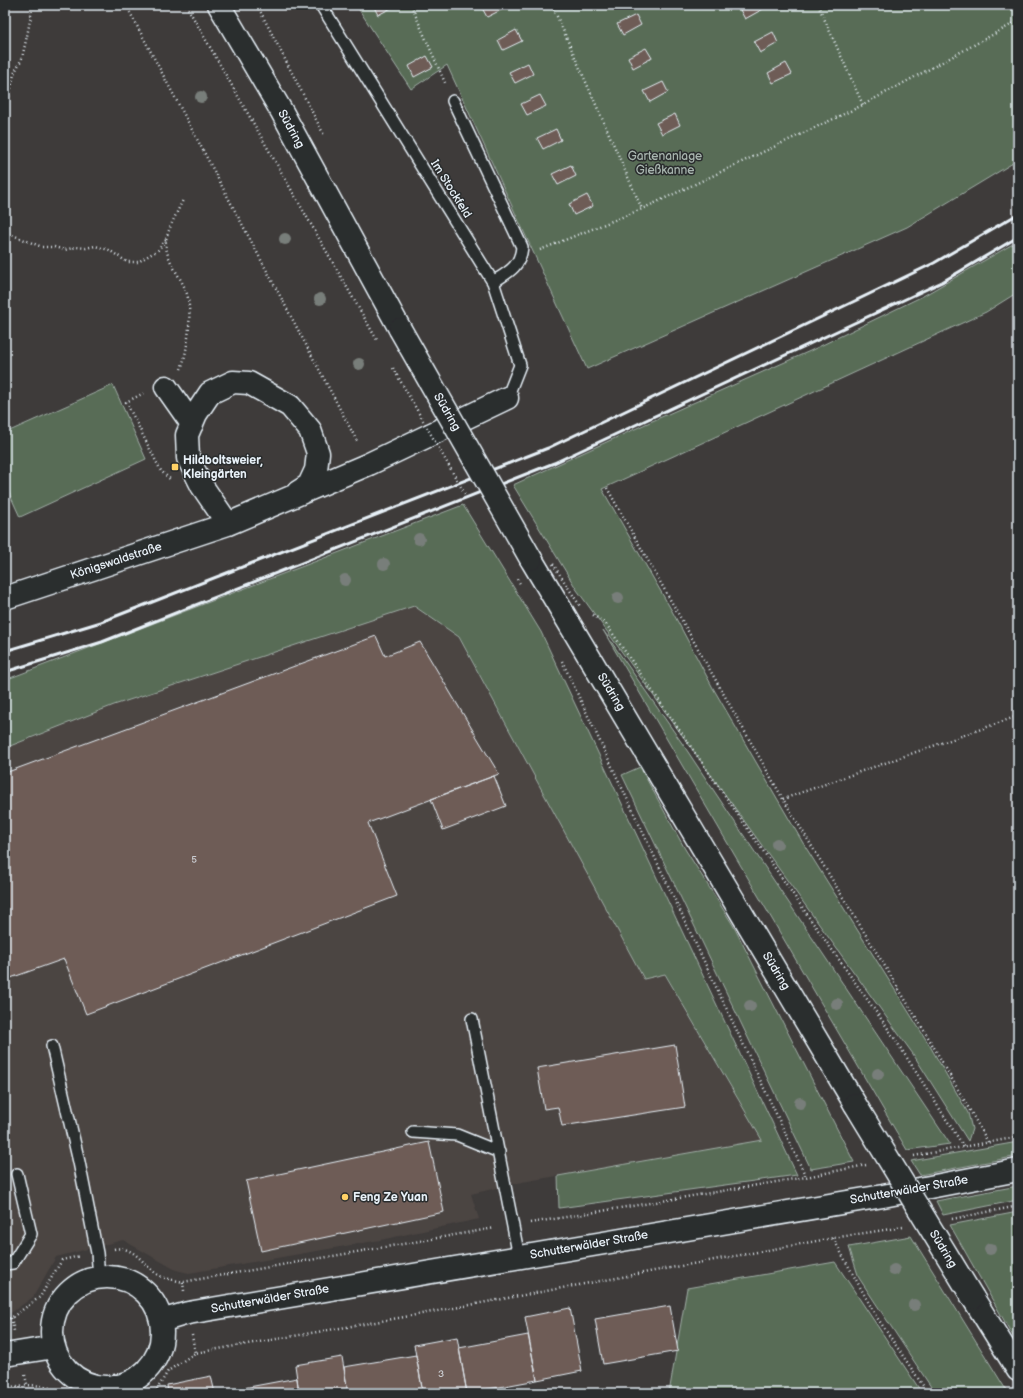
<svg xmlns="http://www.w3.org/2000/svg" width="1023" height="1398" font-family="'Balsamiq Sans',sans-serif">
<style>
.built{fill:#4c4542}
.green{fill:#596c56;stroke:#a0aea7}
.building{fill:#6e5c56;stroke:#e8f1f8}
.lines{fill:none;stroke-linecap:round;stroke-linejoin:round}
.lane-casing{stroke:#e8f1f8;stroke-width:14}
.street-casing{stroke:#e8f1f8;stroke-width:25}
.secondary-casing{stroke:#e8f1f8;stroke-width:25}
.path{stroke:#e8f1f8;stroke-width:2.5;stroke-dasharray:1 3;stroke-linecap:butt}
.lane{stroke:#2a2d2e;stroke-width:11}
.street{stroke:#2a2d2e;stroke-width:22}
.secondary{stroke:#2a2d2e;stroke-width:22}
.rail{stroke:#e8f1f8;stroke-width:3}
.secondary-bridge-casing{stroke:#e8f1f8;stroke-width:25;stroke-linecap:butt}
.path-bridge{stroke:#e8f1f8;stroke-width:2.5;stroke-dasharray:1 3;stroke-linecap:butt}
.secondary-bridge{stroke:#2a2d2e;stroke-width:22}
.tree{fill:#787e7a}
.poi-dot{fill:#ffd166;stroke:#2a2d2e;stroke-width:1.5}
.labels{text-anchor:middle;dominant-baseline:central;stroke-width:3;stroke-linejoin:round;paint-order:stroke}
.number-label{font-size:10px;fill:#caccd0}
.street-label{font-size:12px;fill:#e8f1f8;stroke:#2a2d2e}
.park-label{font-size:12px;fill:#a8b5af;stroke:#2a2d2e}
.poi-label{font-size:12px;font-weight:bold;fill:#e8f1f8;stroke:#2a2d2e;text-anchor:start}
</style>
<rect width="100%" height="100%" fill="#3e3b3a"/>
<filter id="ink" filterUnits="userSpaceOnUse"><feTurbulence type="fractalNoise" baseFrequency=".025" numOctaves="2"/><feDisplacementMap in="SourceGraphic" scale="8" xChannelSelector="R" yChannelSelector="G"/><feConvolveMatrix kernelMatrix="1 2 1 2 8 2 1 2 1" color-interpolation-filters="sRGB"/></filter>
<g filter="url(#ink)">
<!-- built -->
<path class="built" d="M414 606 458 637 644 979 664 974 762 1141 522 1182 471 1194 479 1219 380 1240 189 1273 176 1270 123 1240 56 1257 33 1297 12 1312 5 1314V748L114 705Z"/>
<!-- green -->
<path class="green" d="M356 5H1018V160L907 227 587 369 447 65 411 89Z
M1018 241V292L986 312 602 489 672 611 713 688 803 843 930 1046 968 1113 972 1129 968 1141 913 1054 577 590 513 485 650 422 810 351 923 296Z
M113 385 146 459 20 517 5 484V433Z
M463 505 541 632 797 1175 559 1208 558 1176 762 1140 665 974 644 979 459 637 414 606 114 705 5 748V680Z
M603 630 684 746 950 1144 907 1150Z
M640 767 685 849 733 925 854 1162 811 1169 622 775Z
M1018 1142V1156L920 1175 911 1161Z
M1018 1186V1200L943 1215 936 1201Z
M1018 1212V1345L950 1225Z
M911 1236 1008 1393H935L859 1278 849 1247Z
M835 1262 922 1393H669L687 1288Z"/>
<!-- building -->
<path class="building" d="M373 5H397L378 15Z
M484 5H504L505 8 487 17 481 6Z
M745 5H761L763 9 745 19 739 8Z
M636 15 641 25 623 35 617 24Z
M516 30 522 41 503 50 498 40Z
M773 32 778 43 760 53 754 42Z
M646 48 652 58 633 68 628 57Z
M427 56 433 67 414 77 409 66Z
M528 63 533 74 515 83 509 72Z
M786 63 792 74 773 83 768 73Z
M663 82 668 92 650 102 644 91Z
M540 95 546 106 527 115 521 104Z
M675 114 680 125 662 134 656 123Z
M556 129 561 140 543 149 537 138Z
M571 165 576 176 558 185 552 174Z
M587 195 593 206 574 215 569 204Z
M376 636 385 656 420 642 499 774 368 823 397 896 86 1014 64 959 5 980V773Z
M494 776 506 806 443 830 431 799Z
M675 1045 685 1107 562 1126 558 1107 544 1109 537 1068Z
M429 1142 444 1212 261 1251 246 1181Z
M670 1306 678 1351 603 1364 595 1319Z
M570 1308 582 1371 537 1380 525 1317Z
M528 1335 537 1380 467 1393 459 1348Z
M457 1337 467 1393H423L414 1345Z
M416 1355 423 1393H348L344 1367Z
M342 1357 348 1393H299L295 1365Z
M211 1376 215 1393H168L167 1385Z
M297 1378 299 1393H217Z"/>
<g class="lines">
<!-- lane casing -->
<g class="lane-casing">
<path id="lane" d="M321 5 493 282 520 365 507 398
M453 101 522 247C520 267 509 272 493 282
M472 1019 519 1257
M52 1046 79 1162 97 1253 99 1277
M413 1132 457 1135 499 1152
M5 1264 13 1263 31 1234 17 1174"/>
</g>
<!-- street casing -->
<g class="street-casing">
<path id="street" d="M166 387 192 424
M228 524 202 486 188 458 187 435 196 414 210 393 233 382 249 383 290 406 310 430 318 453 316 470 309 485 298 492
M5 598 228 524 369 464 507 398
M115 1386 116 1393"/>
</g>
<!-- secondary casing -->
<g class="secondary-casing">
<path id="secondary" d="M219 5 282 112 400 329
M531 559 855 1104
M52 1332a55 55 0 1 1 110 0a55 55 0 1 1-110 0Z
M973 1298 1018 1370
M161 1321 188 1313 883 1196 1018 1170
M5 1355 54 1347"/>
</g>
<!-- path -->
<path class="path" d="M126 5 358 443
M186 5 377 340
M257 5 324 135
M411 5 446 85
M552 5 642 209
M818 5 863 105
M5 116 14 74 22 58 27 36 33 5
M5 232 42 247H54L65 250 76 247 86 248 95 246 109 250 127 262H138L158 250 166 240
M540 250 642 209 863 105 1018 21
M181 369C188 351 193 309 186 291 180 275 164 258 166 240 168 230 178 210 183 200
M144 393 126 402 161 471 171 480
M607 488 783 799 928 1037 988 1142
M593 615 606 624 813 923 891 1033 964 1147
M562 661 806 1177
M783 799 1018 716
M914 1156 1018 1137
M952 1219 1018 1206
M530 1223 806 1177 866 1165
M833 1238 876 1316 928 1393
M114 1249C134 1245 143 1265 158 1275 165 1279 175 1280 183 1282L495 1228
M183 1282 184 1291
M11 1318 14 1331
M5 1319 11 1318 40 1297 62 1260 80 1256
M192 1335 195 1353
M25 1375 27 1384
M5 1388C28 1384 41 1383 62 1393
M155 1393 168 1371 195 1353 416 1315 833 1238 903 1227"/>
<!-- lane -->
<use href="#lane" class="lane"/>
<!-- street -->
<use href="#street" class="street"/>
<!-- secondary -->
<use href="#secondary" class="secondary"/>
<!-- rail -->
<path class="rail" d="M5 651 101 622 548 448 934 263 1018 214
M5 672 102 642 554 463 942 282 1018 237"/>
<!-- secondary-bridge casing -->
<g class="secondary-bridge-casing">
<path id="secondary-bridge" d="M400 329 531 559
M855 1104 973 1298"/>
</g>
<!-- path-bridge -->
<path class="path-bridge" d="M393 368 465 494
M553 564 580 606
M517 579 521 585"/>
<!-- secondary-bridge -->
<use href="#secondary-bridge" class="secondary-bridge"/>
</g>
<!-- trees -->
<g class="tree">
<circle cx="201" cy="97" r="6"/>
<circle cx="285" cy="239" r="6"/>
<circle cx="320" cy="299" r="6"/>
<circle cx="359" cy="364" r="6"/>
<circle cx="419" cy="539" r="6"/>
<circle cx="384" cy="564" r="6"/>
<circle cx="345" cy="580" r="6"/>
<circle cx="618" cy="598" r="6"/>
<circle cx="777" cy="844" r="6"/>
<circle cx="837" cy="1004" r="6"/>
<circle cx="750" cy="1006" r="6"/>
<circle cx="878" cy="1074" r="6"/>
<circle cx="800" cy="1103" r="6"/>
<circle cx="990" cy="1249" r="6"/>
<circle cx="894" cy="1270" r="6"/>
<circle cx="914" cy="1305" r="6"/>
</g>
</g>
<!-- markers -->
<g class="poi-dot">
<rect x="171" y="463" width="8" height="8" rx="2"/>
<circle cx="345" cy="1197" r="4"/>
</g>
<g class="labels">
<!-- number labels -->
<g class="number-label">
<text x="194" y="860">5</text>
<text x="441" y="1374">3</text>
</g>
<!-- street labels -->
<g class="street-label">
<text transform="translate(291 129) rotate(61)">Südring</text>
<text transform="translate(451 189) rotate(58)">Im Stockfeld</text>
<text transform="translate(447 412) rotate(60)">Südring</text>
<text transform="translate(116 561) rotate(-18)">Königswaldstraße</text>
<text transform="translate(611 692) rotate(59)">Südring</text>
<text transform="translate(776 971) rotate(59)">Südring</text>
<text transform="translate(909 1190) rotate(-10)">Schutterwälder Straße</text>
<text transform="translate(589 1245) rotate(-10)">Schutterwälder Straße</text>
<text transform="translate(943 1249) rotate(59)">Südring</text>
<text transform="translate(270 1299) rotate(-10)">Schutterwälder Straße</text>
</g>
<!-- park labels -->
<g class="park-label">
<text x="665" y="156">Gartenanlage<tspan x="665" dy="14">Gießkanne</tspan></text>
</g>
<!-- poi labels -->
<g class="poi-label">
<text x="183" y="460">Hildboltsweier,<tspan x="183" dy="14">Kleingärten</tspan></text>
<text x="353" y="1197">Feng Ze Yuan</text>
</g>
</g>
<!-- margin -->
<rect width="1023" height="1398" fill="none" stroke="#2a2d2e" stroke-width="20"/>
<rect x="10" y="10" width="1003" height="1378" fill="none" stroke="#e8f1f8" stroke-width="1.5" filter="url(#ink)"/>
</svg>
